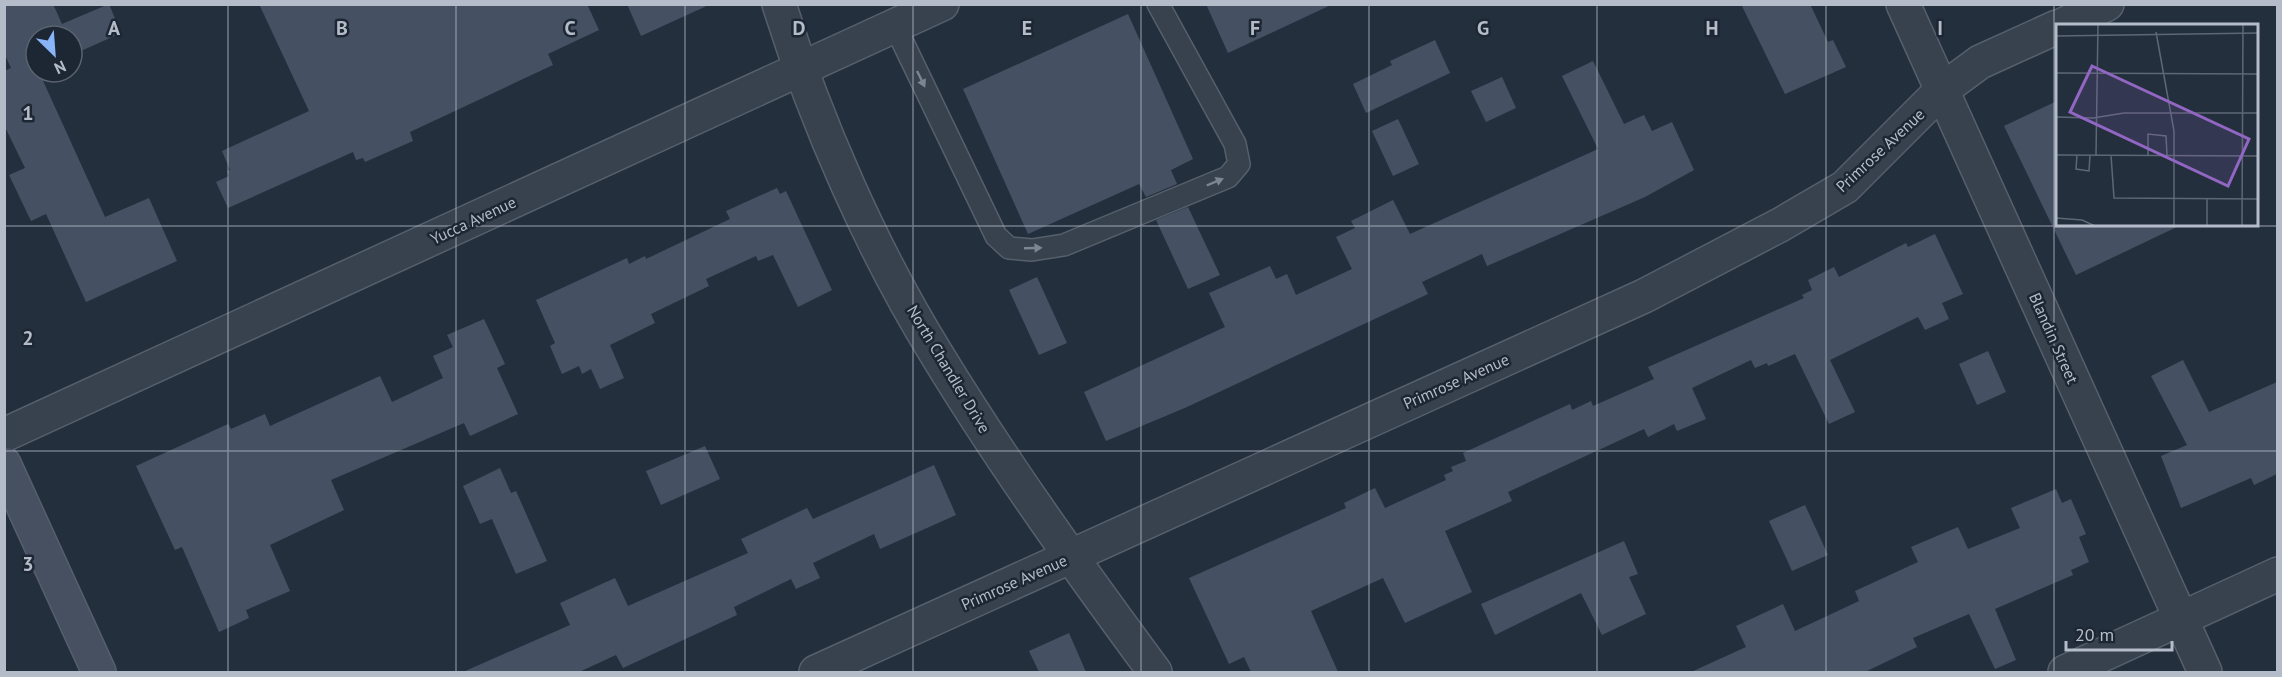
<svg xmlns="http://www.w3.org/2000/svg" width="2282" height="677" font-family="'PT Sans',sans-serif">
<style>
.building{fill:#455162}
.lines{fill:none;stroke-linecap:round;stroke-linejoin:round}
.service-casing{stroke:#565f6c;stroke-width:24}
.minor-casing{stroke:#565f6c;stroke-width:36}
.tertiary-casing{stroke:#565f6c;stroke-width:36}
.secondary-casing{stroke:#565f6c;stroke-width:36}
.service{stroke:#38414e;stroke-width:21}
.minor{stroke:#38414e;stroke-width:33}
.tertiary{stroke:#38414e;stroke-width:33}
.secondary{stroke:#465061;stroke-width:33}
.oneway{fill:#7c8592}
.grid{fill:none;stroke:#b4bcc9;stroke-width:1.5;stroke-opacity:0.55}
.labels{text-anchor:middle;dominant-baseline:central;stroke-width:5;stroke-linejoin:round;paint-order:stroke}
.street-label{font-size:16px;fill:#b4bcc9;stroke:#1d2633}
.inset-road{fill:none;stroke:#5e6776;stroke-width:1.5}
.view{fill:#9266c3;fill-opacity:0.15;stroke:#9266c3;stroke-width:3}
.inset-edge{fill:none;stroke:#b4bcc9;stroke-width:3}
.grid-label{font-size:20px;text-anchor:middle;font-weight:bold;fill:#b4bcc9;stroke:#1d2633;stroke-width:5;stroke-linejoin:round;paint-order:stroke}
</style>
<rect width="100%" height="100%" fill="#242f3e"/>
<!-- building -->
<path class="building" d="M4 4H53L62 24 109 4 121 33 72 55V36H36V72H39L105 217 149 198 177 261 86 302 46 214 31 221 9 175 25 168 4 125V71L11 68 4 53Z
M259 4H587L599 30 548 54 553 65 410 132 413 141 365 162 363 158 356 160 353 152 228 208 216 182 229 176 227 171 230 170 222 151 309 111Z
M627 4H711L641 36Z
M1206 4H1333L1228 53Z
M1741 4H1810L1828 42 1833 40 1846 67 1785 94Z
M1128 14 1193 159 1171 170 1177 184 1146 197 1139 184 1028 234 963 89Z
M1435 40 1450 73 1366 113 1353 84 1392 65 1390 61Z
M1593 61 1624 124 1644 115 1652 131 1672 122 1694 170 1645 197 1487 266 1482 254 1422 282 1428 294 1187 407 1106 441 1084 392 1225 327 1209 293 1270 266 1276 279 1287 274 1296 295 1352 269 1336 237 1355 228 1351 221 1393 200 1410 234 1598 149 1562 76Z
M1502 77 1516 108 1486 122 1471 91Z
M2057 101V225H2181L2076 275 2004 126Z
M1398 119 1419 164 1393 176 1372 131Z
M777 188 780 194 786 191 832 290 798 307 773 255 758 261 756 256 706 279 709 286 651 314 655 323 610 345 624 378 600 389 591 369 582 374 579 366 562 374 550 346 555 343 536 300 627 258 629 264 645 256 646 259 730 219 726 211Z
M1188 207 1220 275 1188 289 1156 220Z
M1935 234 1963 294 1942 303 1949 319 1925 330 1918 317 1830 360 1855 412 1829 424 1795 354 1768 366 1767 363 1755 368 1751 360 1692 388 1706 419 1677 431 1674 424 1648 437 1644 429 1508 492 1512 501 1445 531 1472 592 1405 623 1383 578 1311 611 1338 672H1251L1244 657 1229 664 1189 578 1346 508 1344 503 1375 488 1385 508 1446 480 1444 475 1453 471 1451 467 1466 461 1463 453 1570 404 1572 410 1591 401 1593 406 1654 379 1648 367 1804 298 1802 295 1812 290 1808 280 1834 267 1839 277 1906 243 1908 247Z
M1037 277 1067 343 1039 355 1009 290Z
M484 319 505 364 497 368 518 414 470 436 464 423 331 480 344 510 270 545 290 591 246 610 249 618 219 632 182 547 175 550 136 466 228 424 231 429 265 414 270 426 380 376 392 402 443 378 433 356 453 347 447 335Z
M1988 351 2006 392 1977 405 1959 364Z
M2183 360 2209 412 2277 382V474L2254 485 2251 478 2181 508 2161 456 2187 445 2151 376Z
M705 446 720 479 661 505 646 471Z
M934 465 956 515 880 549 874 534 813 563 820 578 796 589 791 579 734 607 737 615 623 668 616 655 579 672H463L570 625 560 603 615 578 628 606 748 553 741 539 807 508 813 519Z
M500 468 511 493 516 491 547 561 516 574 492 519 480 524 463 486Z
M2056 489 2062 503 2071 499 2086 534 2079 537 2089 562 2071 570 2073 575 1995 609 2016 660 1995 669 1969 614 1913 638 1917 647 1865 672H1691L1746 647 1736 626 1783 604 1795 631 1859 601 1855 591 1918 562 1911 547 1958 527 1968 549 2020 528 2011 508Z
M1805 505 1828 555 1792 571 1769 521Z
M1624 541 1638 574 1629 577 1646 614 1602 635 1581 593 1495 635 1481 604Z
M1069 633 1086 672H1039L1029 651Z"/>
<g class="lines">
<!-- service casing -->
<g class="service-casing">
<path id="service" d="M895 26 996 236 1009 248 1032 250 1064 245 1228 177 1239 164 1235 144 1158 4"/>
</g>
<!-- minor casing -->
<g class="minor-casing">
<path id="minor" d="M779 4C816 122 872 250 937 355 1004 465 1079 569 1155 672
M1903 4 2205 672
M2061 26 2107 4
M816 672 1644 296 1780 225 1845 187 1942 90 1980 62 2057 27
M2065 672 2278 574"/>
</g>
<!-- tertiary casing -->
<g class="tertiary-casing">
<path id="tertiary" d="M4 435 942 4"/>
</g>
<!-- secondary casing -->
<g class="secondary-casing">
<path id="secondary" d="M4 464 99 672"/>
</g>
<!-- service -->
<use href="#service" class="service"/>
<!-- minor -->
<use href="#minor" class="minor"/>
<!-- tertiary -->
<use href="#tertiary" class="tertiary"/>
<!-- secondary -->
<use href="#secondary" class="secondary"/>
</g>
<!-- one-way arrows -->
<defs><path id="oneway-solid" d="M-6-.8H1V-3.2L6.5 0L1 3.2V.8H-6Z" transform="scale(1.5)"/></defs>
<g class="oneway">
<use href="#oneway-solid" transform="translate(921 79) rotate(64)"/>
<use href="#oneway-solid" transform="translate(1215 182) rotate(-23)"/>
<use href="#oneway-solid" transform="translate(1033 248) rotate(-2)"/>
</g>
<!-- grid -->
<path class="grid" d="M228 4V672M456 4V672M685 4V672M913 4V672M1141 4V672M1369 4V672M1597 4V672M1826 4V672M2054 4V672M4 226H2278M4 451H2278"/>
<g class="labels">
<!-- street labels -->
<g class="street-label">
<text transform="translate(1880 150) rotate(-43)">Primrose Avenue</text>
<text transform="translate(473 220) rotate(-25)">Yucca Avenue</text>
<text transform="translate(2054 338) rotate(66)">Blandin Street</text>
<text transform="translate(949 369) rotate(59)">North Chandler Drive</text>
<text transform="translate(1456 381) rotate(-24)">Primrose Avenue</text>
<text transform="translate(1014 582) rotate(-24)">Primrose Avenue</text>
</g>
</g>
<!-- overview -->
<g transform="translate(2056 24)">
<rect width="202" height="202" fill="#242f3e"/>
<path class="inset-road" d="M100 8 118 107V202M0 12 203 9M0 49 203 50M0 93 37 94 68 89H203M0 131 203 132M21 131 20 145 33 147 34 131M40 131 42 0M55 131 58 174 203 175M92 131V110L110 112 111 131M0 194 26 196 39 202M151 202V174M186 202 187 0"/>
<path class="view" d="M36 42 193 115 172 162 14 88Z"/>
<rect width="202" height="202" class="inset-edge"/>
</g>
<g class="grid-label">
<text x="114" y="35">A</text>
<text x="342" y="35">B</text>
<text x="570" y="35">C</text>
<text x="799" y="35">D</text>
<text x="1027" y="35">E</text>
<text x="1255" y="35">F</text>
<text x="1483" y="35">G</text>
<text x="1712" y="35">H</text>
<text x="1940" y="35">I</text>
<text x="28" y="120">1</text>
<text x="28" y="345">2</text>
<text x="28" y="571">3</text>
</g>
<!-- border -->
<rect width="2282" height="677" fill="none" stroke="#b4bcc9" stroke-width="12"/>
<!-- north arrow -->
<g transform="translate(54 54) rotate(155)"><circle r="28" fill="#1d2633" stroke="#59626f" stroke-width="1.5"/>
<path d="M0-4.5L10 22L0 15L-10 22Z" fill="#8ab4f8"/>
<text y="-9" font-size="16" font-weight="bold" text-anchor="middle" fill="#b4bcc9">N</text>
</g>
<!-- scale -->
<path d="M2066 641v9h106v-9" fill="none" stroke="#b4bcc9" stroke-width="3"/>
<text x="2075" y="641" font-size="18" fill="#b4bcc9" stroke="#1d2633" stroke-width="4.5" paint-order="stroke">20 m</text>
</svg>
